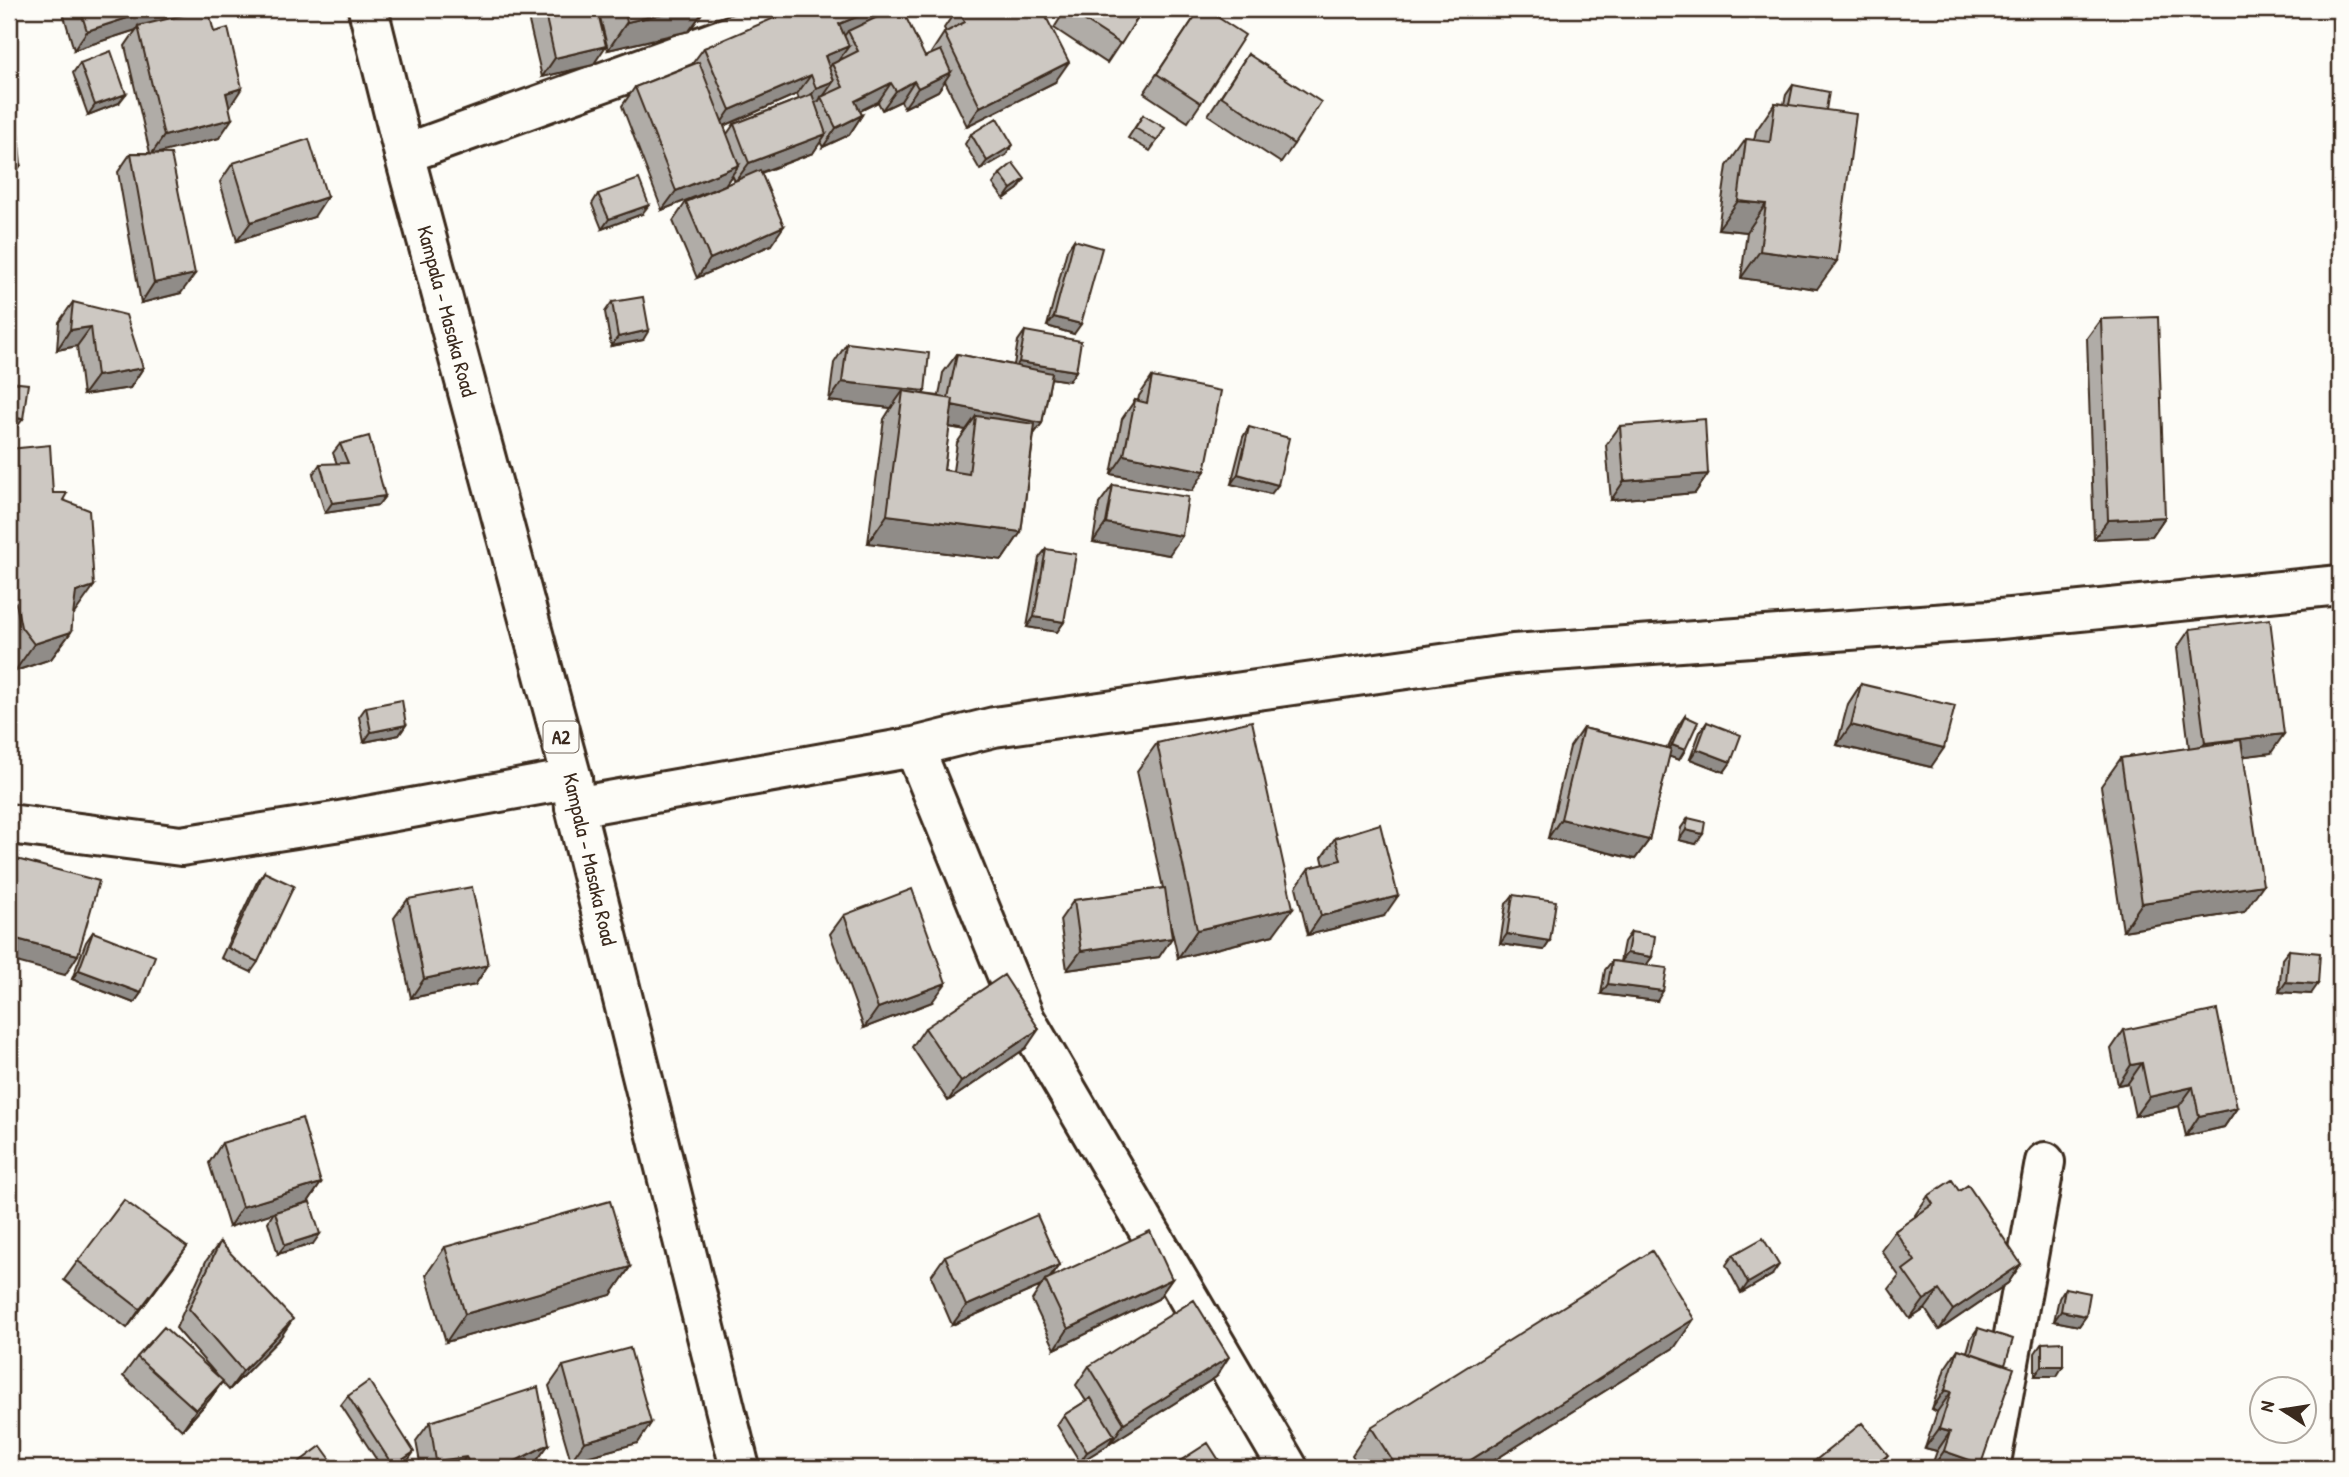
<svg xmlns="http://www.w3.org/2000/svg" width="2349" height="1477" font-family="'Patrick Hand',sans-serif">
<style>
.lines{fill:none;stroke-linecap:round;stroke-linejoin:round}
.minor-casing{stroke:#3b2a1e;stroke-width:44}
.major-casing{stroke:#3b2a1e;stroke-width:44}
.minor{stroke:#fdfcf7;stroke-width:38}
.major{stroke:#fdfcf7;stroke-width:38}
.wall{fill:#b0aca7;stroke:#3b2a1e;stroke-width:2;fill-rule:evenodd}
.shaded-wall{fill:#908c88;stroke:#3b2a1e;stroke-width:2}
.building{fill:#cdc8c2;stroke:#3b2a1e;stroke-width:2}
.labels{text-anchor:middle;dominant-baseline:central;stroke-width:5;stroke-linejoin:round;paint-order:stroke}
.shield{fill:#fdfcf7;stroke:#75695f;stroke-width:2}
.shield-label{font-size:19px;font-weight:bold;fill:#3b2a1e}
.street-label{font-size:21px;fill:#3b2a1e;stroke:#fdfcf7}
</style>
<rect width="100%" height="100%" fill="#fdfcf7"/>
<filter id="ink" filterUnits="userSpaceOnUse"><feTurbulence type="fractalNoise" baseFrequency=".0143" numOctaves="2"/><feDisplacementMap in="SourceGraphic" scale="14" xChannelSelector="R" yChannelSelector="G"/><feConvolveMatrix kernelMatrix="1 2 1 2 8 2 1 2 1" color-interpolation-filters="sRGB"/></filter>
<g filter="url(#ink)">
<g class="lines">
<!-- minor casing -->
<g class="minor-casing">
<path id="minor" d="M404 154 805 9
M914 747 1025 1019 1288 1468
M575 807 914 747 994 727 1513 654 1990 620 2340 585
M9 824 181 846 334 822 572 779
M1990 1468 2045 1162"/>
</g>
<!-- major casing -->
<g class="major-casing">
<path id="major" d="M368 9 404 154 572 779 575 807 740 1468"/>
</g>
<!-- minor -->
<use href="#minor" class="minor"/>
<!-- major -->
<use href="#major" class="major"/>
</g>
<!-- wall -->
<path class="wall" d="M62 9H191L189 13 170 19 229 107 219 138 157 153 181 293 141 303 118 172 131 153H150L125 46 136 30 74 50Z
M526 9H597L593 65 542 77Z
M598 9H705L689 31 608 50Z
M957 9 1055 82 967 126 945 81 938 91 904 108 901 101 882 110 878 102 860 111 862 115 849 135 823 147 820 142 813 153 761 173 771 245 697 278 673 221 686 202 735 181 732 175 725 185 662 210 622 106 635 87 692 64 704 48 889 11 925 57 931 54V53L944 33 946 32 944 28ZM797 94 799 99 734 124 727 134 724 126Z
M1066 9H1143L1107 63 1054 28Z
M1200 9 1201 103 1188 122 1144 93Z
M1248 54 1294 144 1281 163 1208 115Z
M80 63 119 103 88 115 73 73Z
M1793 85 1826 110 1817 289 1741 278 1747 232 1718 229 1727 166 1746 139 1754 140 1756 131 1775 103 1784 104 1786 95Z
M1143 115 1157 141 1150 151 1128 138Z
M971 134 1006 155 980 170 965 144Z
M233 163 314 217 237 241 220 182Z
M1000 174 1018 189 1004 199 993 184Z
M598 194 642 214 602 229 592 204Z
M1074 240V334L1047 326 1067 250Z
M73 302 143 368 130 388 83 395 77 346 57 350 59 322Z
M612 302 643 340 611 346 605 312Z
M2101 319 2165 517 2152 536 2094 539 2087 338Z
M1025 331 1076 371 1069 381 1051 378 1042 423 1034 434 1021 532 1002 560 868 543 884 419 891 408 829 401 834 363 847 343 923 394 939 396 943 373 957 354 1014 365 1018 341ZM949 427 966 430 957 443 953 471 944 470Z
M1152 377 1192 491 1111 474 1122 419 1135 400 1138 401 1139 396Z
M1620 426 1708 474 1695 493 1611 500 1606 445Z
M1249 427 1271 494 1231 484 1243 437Z
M340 444 385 496 378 505 325 513 313 474 320 464H337L333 453Z
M9 449 53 493 63 500 74 614 73 615 71 632 51 659 15 671 9 664Z
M1113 485 1169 555 1093 542 1099 504Z
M1046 549 1064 622 1057 632 1027 627 1039 558Z
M2190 629 2271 753 2244 756V912L2123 931 2101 786 2121 758 2189 748 2177 648Z
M1861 684 1931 767 1837 745 1848 704Z
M366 707 406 725 399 735 364 742 359 717Z
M1685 716V750L1679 760 1669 756 1649 840 1635 859 1548 838 1570 747 1583 728 1668 748 1678 726Z
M1707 722 1731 762 1724 772 1690 759 1700 732Z
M1157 743 1273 935 1178 958 1170 922 1159 957 1067 970 1060 920 1074 900 1163 888 1137 771Z
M1688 818 1696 844 1679 840 1681 828Z
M1335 838 1384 916 1308 935 1296 887 1309 868 1324 865 1322 857Z
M264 872 258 962 251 972 221 958 257 882Z
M1513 895 1550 941 1544 950 1500 944 1506 904Z
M408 899 488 965 475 985 411 998 394 918Z
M844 915 932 1002 864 1028 830 934Z
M93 932 141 993 134 1003 72 979 86 942Z
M1631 932 1652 957 1646 965 1657 1001 1601 994 1605 970 1612 961 1620 962 1624 942Z
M2289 950 2311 994 2279 992 2282 959Z
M925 1028 1026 1048 948 1101 912 1047Z
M2124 1030 2237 1108 2224 1127 2186 1136 2179 1106 2135 1116 2128 1083 2118 1085 2111 1049Z
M222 1143 321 1183 308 1202 313 1244 278 1254 268 1222 274 1212 229 1227 209 1163Z
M1959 1191 2021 1264 2008 1283 1939 1330 1925 1309 1910 1319 1889 1289 1899 1276 1881 1250 1895 1231 1915 1217V1215L1928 1196Z
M220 1242 280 1338 229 1390 222 1382 209 1400 182 1430 123 1376 137 1357 215 1373 176 1328 206 1261Z
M187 1247 127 1328 64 1280 78 1261Z
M445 1247 630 1267 611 1295 446 1342 426 1275Z
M1733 1255 1772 1275 1741 1293 1726 1265Z
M945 1256 1059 1265 1050 1278 1172 1279 1158 1299 1055 1349 1032 1300 1041 1286 952 1325 931 1276Z
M2065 1288 2086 1316 2079 1326 2054 1321 2059 1298Z
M1978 1328 2005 1365 1981 1464 1978 1468H1931L1937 1451 1925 1448 1937 1412 1932 1409 1945 1368 1958 1349 1967 1352 1971 1338Z
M2042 1343 2057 1376H2035V1353Z
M1675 1347 1482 1468H1360L1352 1455 1371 1427Z
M563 1366 651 1423 638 1443 571 1461 549 1386Z
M1089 1366 1216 1377 1111 1443 1110 1441 1108 1445 1080 1462 1057 1425 1064 1415 1086 1401 1076 1385Z
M348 1396 407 1462 398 1468H382L341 1405Z
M430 1422 549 1444 535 1463 526 1468H421L416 1441Z"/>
<!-- shaded-wall -->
<path class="shaded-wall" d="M155 9H191L189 13 139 29 138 26 136 30 74 50 87 31Z
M684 9H705L689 31 608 50 627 22Z
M876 9H891L884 19 848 31 845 35 826 43 839 24Z
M606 46 593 65 542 77 555 58Z
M849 46 835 65 832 64 829 68 825 56Z
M1069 62 1055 82 967 126 980 107Z
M951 72 938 91 904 108 918 88Z
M811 75 797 94 717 129 730 110Z
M834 81 822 98 821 97 819 101 803 108 816 88Z
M914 81 901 101 882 110 896 91Z
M891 83 878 102 841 120 855 101Z
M242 88 229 108 226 93Z
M126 94 119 103 88 115 95 105Z
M862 115 849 135 823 147 836 128Z
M232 119 219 138 151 155 164 136Z
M826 134 813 153 735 182 749 163Z
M1013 145 1006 155 980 170 987 161Z
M21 165 14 175 9 176V167Z
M739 165 725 185 662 210 676 191Z
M1025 179 1018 189 1004 199 1011 189Z
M327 197 314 217 237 241 251 222Z
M1738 201 1766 204 1747 232 1718 229Z
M649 205 642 214 602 229 609 219Z
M784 226 771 245 697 278 710 259Z
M1760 251 1837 261 1817 289 1741 278Z
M195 274 181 293 141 303 154 283Z
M1054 317 1081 324 1074 334 1047 326Z
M91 327 77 346 57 350 70 330Z
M649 330 643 340 611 346 618 337Z
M1019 362 1076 371 1069 381 1012 372Z
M143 368 130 388 83 395 97 376Z
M842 382 925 391 911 410 903 391 891 408 829 401Z
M947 404 1042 423 1028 442 976 416 966 430 933 424Z
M9 417 23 419 16 428 9 427Z
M1124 455 1205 471 1192 491 1111 474Z
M1238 474 1278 485 1271 494 1231 484Z
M1708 474 1695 493 1611 500 1624 481Z
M385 496 378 505 325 513 332 503Z
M887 515 1021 532 1002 560 868 543Z
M2165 517 2152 536 2094 539 2108 520Z
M1106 523 1182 536 1169 555 1093 542Z
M94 586 74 614 56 620 76 592Z
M9 602 16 603 9 612Z
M1034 617 1064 622 1057 632 1027 627Z
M71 632 51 659 15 671 34 644Z
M406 725 399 735 364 742 371 732Z
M1851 725 1944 748 1931 767 1837 745Z
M2284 734 2271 753 2191 763 2205 743Z
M1672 745 1685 750 1679 760 1665 755Z
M1697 749 1731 762 1724 772 1690 759Z
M1561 819 1649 840 1635 859 1548 838Z
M1686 830 1703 834 1696 844 1679 840Z
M2263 885 2244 912 2123 931 2142 903Z
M1398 896 1384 916 1308 935 1321 916Z
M1293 908 1273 935 1178 958 1197 930Z
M1507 934 1550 941 1544 950 1500 944Z
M9 937 78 955 65 975 9 960Z
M1172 938 1159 957 1067 970 1081 951Z
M1627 953 1652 957 1645 967 1620 962Z
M488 965 475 985 411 998 424 979Z
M79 970 141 993 134 1003 72 979Z
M2286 982 2318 984 2311 994 2279 992Z
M946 983 932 1002 864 1028 878 1008Z
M1608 984 1663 991 1657 1001 1601 994Z
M1039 1029 1026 1048 948 1101 961 1082Z
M2142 1063 2128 1083 2118 1085 2131 1065Z
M2193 1087 2179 1106 2135 1116 2149 1097Z
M2237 1108 2224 1127 2186 1136 2199 1116Z
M321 1183 308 1202 229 1227 242 1207Z
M320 1234 313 1244 278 1254 285 1245Z
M187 1247 173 1267 127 1328 140 1309Z
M2021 1264 2008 1283 1939 1330 1953 1310Z
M1059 1265 1046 1283 1045 1280 1041 1286 952 1325 966 1306Z
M1779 1265 1772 1275 1741 1293 1748 1283Z
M630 1267 611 1295 446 1342 465 1314Z
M1172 1279 1158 1299 1055 1349 1068 1329Z
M1939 1290 1925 1309 1910 1319 1924 1300Z
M2061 1311 2086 1316 2079 1326 2054 1321Z
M293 1319 280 1338 229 1390 243 1371Z
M1694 1319 1675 1347 1482 1468H1458Z
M1229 1357 1216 1377 1111 1443 1124 1423Z
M2042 1366H2063L2057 1376H2035Z
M223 1381 209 1400 182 1430 196 1410Z
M1945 1390 1951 1392 1937 1412 1932 1409Z
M651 1423 638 1443 571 1461 584 1442Z
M1939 1429 1950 1432 1937 1451 1925 1448Z
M1114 1435 1108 1445 1080 1462 1087 1452Z
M549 1444 535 1463 526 1468H502Z
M1944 1451 1981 1464 1978 1468H1932Z
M414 1452 407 1462 398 1468H392L393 1466Z
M1888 1455 1878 1468H1871Z
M466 1457 458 1468H431L436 1461Z"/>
<!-- building -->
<path class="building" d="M80 9H155L87 31Z
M208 9 214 32 228 28 242 88 226 93 232 119 164 136 138 26Z
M544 9H597L606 46 555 58Z
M624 9H684L627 22Z
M795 9H876L839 24 849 46 825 56 834 81 816 88 811 75 730 110 704 48Z
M894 9H902L925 57 941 50 951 72 918 88 914 81 896 91 891 83 855 101 862 115 836 128 821 97 843 87 832 64 858 51 848 31Z
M957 9H1042L1069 62 980 107 944 33 965 22Z
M1067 9H1143L1121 44Z
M1200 9H1205L1245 35 1201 103 1157 74Z
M111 51 126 94 95 105 80 63Z
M1248 54 1321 102 1294 144 1221 96Z
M699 62 739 165 676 191 635 87Z
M1793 85 1829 92 1826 110 1789 105Z
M812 94 826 134 749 163 734 124Z
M1775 103 1856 114 1837 261 1760 251 1766 204 1738 201 1746 139 1770 142Z
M1143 115 1165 128 1157 141 1135 128Z
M997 118 1013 145 987 161 971 134Z
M9 121H17L21 165 9 167Z
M309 139 327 197 251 222 233 163Z
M131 153 171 154 195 274 154 283Z
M1013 163 1025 179 1011 189 1000 174Z
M760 170 784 226 710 259 686 202Z
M639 179 649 205 609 219 598 194Z
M1074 240 1102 248 1081 324 1054 317Z
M643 297 649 330 618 337 612 302Z
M73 302 126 315 143 368 97 376 91 327 70 330Z
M2158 317 2165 517 2108 520 2101 319Z
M1025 331 1081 341 1076 371 1019 362Z
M847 343 929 353 925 391 842 382Z
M957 354 1052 373 1042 423 952 405 953 399 948 398Z
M1152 377 1221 391 1205 471 1124 455 1135 400 1147 403Z
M9 382 28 384 23 419 9 417Z
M903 391 953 399 944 470 969 474 976 416 1035 424 1021 532 887 515Z
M1705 419 1708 474 1624 481 1620 426Z
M1249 427 1289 438 1278 485 1238 474Z
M369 436 385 496 332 503 320 464 348 463 340 444Z
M50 445 53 493H67L63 500 89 510 94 586 76 592 71 632 34 644 21 627 16 603 9 602V449Z
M1113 485 1188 497 1182 536 1106 523Z
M1046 549 1076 554 1064 622 1034 617Z
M2270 619 2284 734 2205 743 2190 629Z
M1861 684 1955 706 1944 748 1851 725Z
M402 700 406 725 371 732 366 707Z
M1685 716 1698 722 1685 750 1672 745Z
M1252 721 1293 908 1197 930 1157 743Z
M1707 722 1741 735 1731 762 1697 749Z
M1583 728 1671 749 1649 840 1561 819Z
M2241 740 2263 885 2142 903 2121 758Z
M1688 818 1705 822 1703 834 1686 830Z
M1380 824 1398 896 1321 916 1309 868 1341 860 1335 838Z
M9 857 99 881 78 955 9 937Z
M264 872 294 886 258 962 228 948Z
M472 887 488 965 424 979 408 899Z
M1165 888 1172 938 1081 951 1074 900Z
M912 889 946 983 878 1008 844 915Z
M1513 895 1556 901 1550 941 1507 934Z
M93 932 155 956 141 993 79 970Z
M1631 932 1655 936 1652 957 1627 953Z
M2289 950 2320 953 2318 984 2286 982Z
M1612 961 1667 968 1663 991 1608 984Z
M1004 975 1039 1029 961 1082 925 1028Z
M2217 1010 2237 1108 2199 1116 2193 1087 2149 1097 2142 1063 2131 1065 2124 1030Z
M302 1118 321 1183 242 1207 222 1143Z
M1952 1180 1959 1191 1968 1185 2021 1264 1953 1310 1939 1290 1924 1300 1903 1270 1915 1261 1895 1231 1933 1204 1928 1196Z
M124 1200 187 1247 140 1309 78 1261Z
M610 1201 630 1267 465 1314 445 1247Z
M310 1202 320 1234 285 1245 275 1212Z
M1037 1215 1059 1265 966 1306 945 1256Z
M1150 1231 1172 1279 1068 1329 1045 1280Z
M1763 1238 1779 1265 1748 1283 1733 1255Z
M220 1242 293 1319 243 1371 189 1309Z
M1652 1251 1694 1319 1458 1468H1397L1371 1427Z
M2065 1288 2090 1293 2086 1316 2061 1311Z
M1194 1300 1229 1357 1124 1423 1089 1366Z
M164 1327 223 1381 196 1410 137 1357Z
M1978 1328 2013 1339 2005 1365 1971 1353Z
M2063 1342V1366H2042V1343Z
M630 1348 651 1423 584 1442 563 1366Z
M1958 1349 2014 1368 1981 1464 1944 1451 1950 1432 1939 1429 1951 1392 1945 1390Z
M369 1381 414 1452 393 1466 348 1396Z
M538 1387 549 1444 502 1468H472L466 1457 436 1461 430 1422Z
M1091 1398 1114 1435 1087 1452 1064 1415Z
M1862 1423 1888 1455 1871 1468H1806Z
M1208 1443 1224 1468H1169Z
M321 1446 337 1468H291Z
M1279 1460 1285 1468H1267Z"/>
</g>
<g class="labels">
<!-- shield labels -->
<rect class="shield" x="543.5" y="721.5" width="35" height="31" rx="5"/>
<g class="shield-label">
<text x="561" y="737">A2</text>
</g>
<!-- street labels -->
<g class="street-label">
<text transform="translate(447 311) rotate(75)">Kampala - Masaka Road</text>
<text transform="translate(590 859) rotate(77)">Kampala - Masaka Road</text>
</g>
</g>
<!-- margin -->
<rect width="2349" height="1477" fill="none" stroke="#fdfcf7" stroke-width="35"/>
<rect x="18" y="18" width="2314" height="1442" fill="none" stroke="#3b2a1e" stroke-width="2.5" filter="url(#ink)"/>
<!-- north arrow -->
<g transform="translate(2283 1410) rotate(282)"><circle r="33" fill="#fdfcf7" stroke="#afa8a0" stroke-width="2"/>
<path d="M0-5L12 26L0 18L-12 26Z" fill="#3b2a1e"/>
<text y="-10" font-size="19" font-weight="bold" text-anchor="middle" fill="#3b2a1e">N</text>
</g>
</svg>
